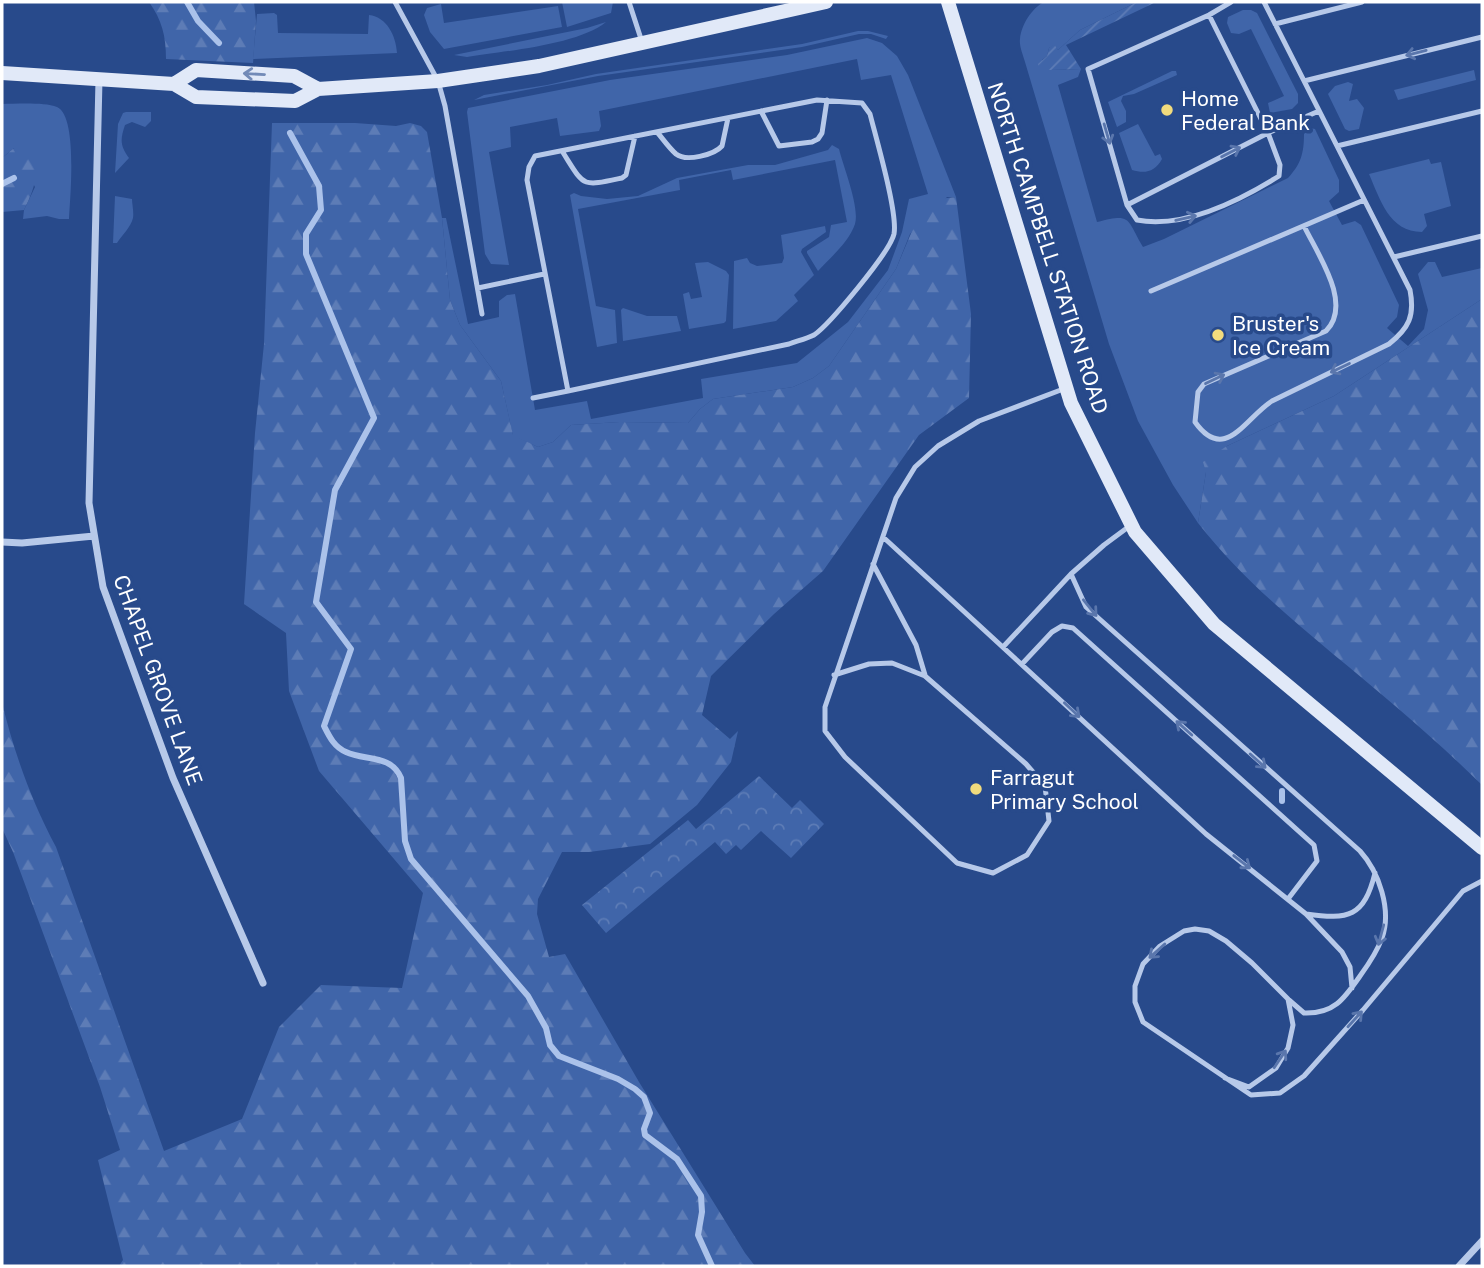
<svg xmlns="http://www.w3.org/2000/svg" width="1484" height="1268" font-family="'Public Sans',sans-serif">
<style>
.grass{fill:#4065a9}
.forest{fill:url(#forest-firs)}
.park{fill:url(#park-crowns)}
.garden{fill:url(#garden-furrows)}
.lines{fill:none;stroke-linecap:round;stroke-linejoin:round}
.stream{stroke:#abc2ea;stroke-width:6}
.lane{stroke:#b7c9e9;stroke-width:5}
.street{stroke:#b7c9e9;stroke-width:7}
.secondary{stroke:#e1e9f8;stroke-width:14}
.oneway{stroke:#5a76ac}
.oneway2{stroke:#728ab7}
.poi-dot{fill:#f1db7d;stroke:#284a8b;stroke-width:2.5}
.labels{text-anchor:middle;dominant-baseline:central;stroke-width:7;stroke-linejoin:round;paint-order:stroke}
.poi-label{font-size:21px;fill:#fff;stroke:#284a8b;text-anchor:start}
.street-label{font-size:21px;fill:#fff;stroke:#284a8b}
</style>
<defs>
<pattern id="forest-firs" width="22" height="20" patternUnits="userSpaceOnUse" patternTransform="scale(1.75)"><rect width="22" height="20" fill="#4065a9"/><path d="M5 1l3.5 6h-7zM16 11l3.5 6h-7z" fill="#5d7cb6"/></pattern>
<pattern id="park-crowns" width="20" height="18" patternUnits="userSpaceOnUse" patternTransform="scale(1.75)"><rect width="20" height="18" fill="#4065a9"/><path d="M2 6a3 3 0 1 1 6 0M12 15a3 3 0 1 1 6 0" fill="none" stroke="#5d7cb6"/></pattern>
<pattern id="garden-furrows" width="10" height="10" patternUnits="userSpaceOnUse" patternTransform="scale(1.75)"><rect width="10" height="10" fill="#4065a9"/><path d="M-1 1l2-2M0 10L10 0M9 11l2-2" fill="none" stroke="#5d7cb6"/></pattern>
</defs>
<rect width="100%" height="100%" fill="#284a8b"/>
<!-- grass -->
<path class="grass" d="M562 2H613L611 13 567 27Z
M1044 2H1137L1080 30 1058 50 1054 45 1049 48 1047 56 1042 60 1050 70 1081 69 1078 77 1058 85 1097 222C1132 213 1126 218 1143 247L1164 239 1288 178C1301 164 1304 153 1304 134L1310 128 1315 129 1339 180V192L1329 201 1342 225 1355 221 1361 225 1399 305 1397 317 1387 328 1408 346 1424 329 1428 310 1418 274 1428 262H1435L1442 277 1482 268V299L1334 396 1227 446 1206 472 1198 523 1173 485 1138 421 1109 344 1025 62C1023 55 1019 46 1020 39 1021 25 1032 8 1044 2Z
M441 4 444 23 558 6 562 27 444 49 430 32 424 15 427 8Z
M1243 10H1251L1257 13 1298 94V103L1292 109 1270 113 1268 103 1284 96 1251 29 1239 34 1231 33 1227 23 1228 17Z
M274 13 277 15 278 33 368 34 369 15C387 17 396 36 397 53L253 59 257 14Z
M606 22C578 45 504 51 467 57L454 55 587 28Z
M858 31H868L888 36 886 39 871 34H859L802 47 598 76 474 100 484 95 547 85 596 74 802 44Z
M867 38 882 43 897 56 908 75 956 197H947L910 234 896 269 829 366 813 378 793 387 713 399 700 409 688 423 620 422 571 425 553 442 538 447 513 436 501 381 460 325 450 300 442 218H446L468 324 499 317V301L507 295 515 294 535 410 587 401 591 419 703 398 701 379 797 363 848 322 888 270 902 232 909 199 928 194 891 75 861 80 857 59 599 111 601 126 599 131 560 136 557 118 510 127 511 147 489 152 509 265 491 264 485 254 467 112 468 108 610 80 787 55Z
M1474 70 1476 80 1398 100 1394 90Z
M1172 71H1176L1177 75 1134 94 1123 96 1121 101 1126 111V122L1117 127 1108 102Z
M1348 82 1353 84 1349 101 1357 99 1364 108 1359 129 1349 131 1345 129 1328 94 1335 86Z
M2 104C16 104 44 102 57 107 78 116 70 198 69 219H59L47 216 23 219 24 210 35 187 14 148 2 158Z
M126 112H151V121L145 127 132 122 125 125C120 140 120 145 129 158L115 173 118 124 123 113Z
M1138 124 1155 156 1160 154 1162 159C1155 172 1145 174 1132 170L1119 133Z
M832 145 839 149C843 166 860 207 855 224 849 242 830 258 818 271L807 253V251L829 237 831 225 847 222 835 160 733 180 731 170 679 180 680 190 578 209 596 306 615 310 617 343 597 347 570 195 574 193 581 196 607 199 638 196 677 178 748 165H775L828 150Z
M1429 159 1431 164 1441 162 1451 206 1424 214 1427 226 1422 232C1389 232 1380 199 1369 174Z
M115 196 132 199C132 204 134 212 133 218 131 227 122 235 117 243H113Z
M825 226 826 232 802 249 801 252 814 275 794 295 798 301 776 321 733 329 734 261 747 258 750 263 757 266 782 263 784 258 781 235Z
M708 262 726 271 729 275 726 321 724 323 689 329 683 294 689 292 691 299 702 297 695 263Z
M623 308 647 316H677L681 331 623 341 621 310Z"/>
<!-- forest -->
<path class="forest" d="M149 2H254L256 21 253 63 166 59C166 36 162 20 149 2Z
M272 123H355L396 126 410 123 421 126 427 132 442 218 450 300 460 325 501 381 513 435 538 447 553 442 571 425 620 422 688 423 700 409 713 399 793 387 813 378 829 366 896 269 922 207 929 200 956 197 971 314 969 398 919 435 823 571 774 614 711 676 702 715 730 739 738 731 731 762 697 805 650 844 589 852H562L538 899 537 914 549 957 565 954 639 1082 745 1253 755 1266H119L123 1260 98 1160 120 1150 100 1087 13 852 2 828V703C15 755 31 800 56 847L164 1151 242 1119 279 1027 321 985 402 988 423 893 319 771 289 691 286 633 244 604 255 433 264 344Z
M14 148C48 156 35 188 24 210L2 212V158Z
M1482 299V785C1434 738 1384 696 1333 654 1282 611 1239 575 1198 523L1206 472 1203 462 1227 446 1334 396Z"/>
<!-- park -->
<path class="park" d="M759 776 792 808 800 800 824 824 791 858 761 831 741 850 736 845 726 854 715 842 606 933 582 905 688 820 696 829Z"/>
<!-- garden -->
<path class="garden" d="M1137 2H1156L1066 45 1081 69 1050 70 1039 67 1038 64 1047 56 1049 48 1054 44 1058 50 1080 30Z"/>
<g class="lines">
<!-- stream -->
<path class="stream" d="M187 2 198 21 219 43
M290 133 319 186 321 210 306 234V254L374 418 335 490 316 602 351 649 324 726C329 736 334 747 346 752 365 761 391 754 401 778L405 841 411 859 528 996 546 1028 550 1045 559 1056 618 1079 635 1089 644 1097 650 1113 644 1129 645 1135 677 1159 701 1196 702 1212 698 1235 712 1266
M2 184 14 178
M1282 801V791"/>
<!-- lane -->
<path class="lane" d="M395 2 438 81 445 106 482 314
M629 2 642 42
M1264 2 1410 290C1415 316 1409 328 1389 344L1272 401C1245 418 1225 464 1195 422L1198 392 1204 384 1326 331C1353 304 1318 255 1304 226
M1209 15 1268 133 1280 165 1279 176C1239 201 1184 229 1137 220L1127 205 1088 69 1209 15 1231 2
M1275 24 1362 2
M1304 81 1482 37
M761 111 779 146 812 142 818 139 822 133 827 100
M657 132C663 139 669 148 676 154 686 162 714 155 722 146L728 118
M1337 146 1482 111
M562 151C585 187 580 187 622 178L626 175 635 136
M1127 205 1268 133 1319 111
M1394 257 1482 236
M478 288 544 274
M1151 291 1364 200
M533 398 568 391 789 344C797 341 806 339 814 335 829 325 890 252 894 234 898 213 876 138 870 114L862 103 817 100 535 156 529 167 527 180 568 391
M1131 525 1104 545 1071 574 1086 607 1360 851C1379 872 1392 910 1382 938 1377 952 1368 965 1360 976 1344 999 1334 1014 1304 1013L1289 1000
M883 537 1206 834 1306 914 1342 952 1350 967 1352 988
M873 564 916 645 925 675
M1003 647 1071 574
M1022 664 1052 632 1062 626 1073 628 1314 845 1317 861 1288 899
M834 675 869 664 892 663 925 676 1026 764 1045 786 1049 821 1027 855 993 873 957 863 845 757 825 731V707L896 498 915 467 938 446 979 421 1066 388
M1306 914C1349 920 1364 917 1375 873
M1225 1078 1249 1087 1276 1068 1288 1048 1293 1025 1288 999 1252 963 1226 941 1209 931 1195 929 1184 931 1160 946 1143 964 1135 986V1002L1143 1022 1251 1095 1280 1093 1304 1076 1363 1010 1463 891 1482 881"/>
<!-- street -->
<path class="street" d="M99 80 89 503 103 587 173 778 263 983
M2 542 22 543 94 536
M1459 1266 1482 1241"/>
<!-- secondary -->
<path class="secondary" d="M948 2 1071 403 1135 532 1214 624 1482 848
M2 73 174 84 196 70 294 76 318 89 438 81 539 66 826 2
M174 84 196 97 295 101 318 89"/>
</g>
<!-- one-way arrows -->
<defs><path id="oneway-shaft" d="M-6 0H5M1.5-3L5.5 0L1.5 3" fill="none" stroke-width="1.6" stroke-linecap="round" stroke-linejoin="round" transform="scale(1.75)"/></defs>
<g class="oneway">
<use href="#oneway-shaft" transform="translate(1416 53) rotate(166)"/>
<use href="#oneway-shaft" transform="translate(1107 134) rotate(74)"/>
<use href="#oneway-shaft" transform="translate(1231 152) rotate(-27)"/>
<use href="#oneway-shaft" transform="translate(1186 218) rotate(-13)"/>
<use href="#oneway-shaft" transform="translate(1340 368) rotate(154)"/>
<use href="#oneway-shaft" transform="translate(1215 379) rotate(-26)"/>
<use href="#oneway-shaft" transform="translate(1090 608) rotate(51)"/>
<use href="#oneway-shaft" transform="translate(1072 710) rotate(43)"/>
<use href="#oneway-shaft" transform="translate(1184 728) rotate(-138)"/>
<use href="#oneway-shaft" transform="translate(1258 761) rotate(42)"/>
<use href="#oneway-shaft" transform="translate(1242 862) rotate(38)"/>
<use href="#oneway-shaft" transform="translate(1381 935) rotate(105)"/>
<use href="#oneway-shaft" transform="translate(1157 951) rotate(138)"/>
<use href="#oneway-shaft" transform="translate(1355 1019) rotate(-48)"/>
<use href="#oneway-shaft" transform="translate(1280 1059) rotate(-56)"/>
</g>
<use class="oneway2" href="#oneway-shaft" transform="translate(254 74) rotate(-177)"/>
<!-- markers -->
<g class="poi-dot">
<circle cx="1167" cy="110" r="7"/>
<circle cx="1218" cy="335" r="7"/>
<circle cx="976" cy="789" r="7"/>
</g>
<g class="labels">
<!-- poi labels -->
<g class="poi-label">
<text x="1181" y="98">Home<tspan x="1181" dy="24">Federal Bank</tspan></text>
<text x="1232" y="323">Bruster's<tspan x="1232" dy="24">Ice Cream</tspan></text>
<text x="990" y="777">Farragut<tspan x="990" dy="24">Primary School</tspan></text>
</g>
<!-- street labels -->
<g class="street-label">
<text transform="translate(1048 248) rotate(72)">NORTH CAMPBELL STATION ROAD</text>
<text transform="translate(158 680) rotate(70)">CHAPEL GROVE LANE</text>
</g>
</g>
<!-- border -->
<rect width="1484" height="1268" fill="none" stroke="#ffffff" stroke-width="7"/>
</svg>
